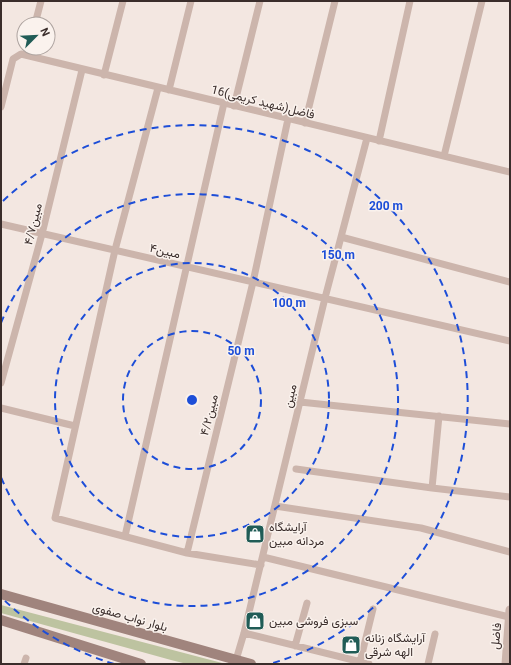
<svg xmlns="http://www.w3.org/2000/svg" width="511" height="665" font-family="Roboto,Vazirmatn,sans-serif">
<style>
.green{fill:#bdc3a0}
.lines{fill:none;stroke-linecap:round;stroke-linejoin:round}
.minor{stroke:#ccb5ac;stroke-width:7}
.tertiary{stroke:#ccb5ac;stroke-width:9}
.secondary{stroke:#a0847d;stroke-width:10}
.ring{fill:none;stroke:#1d4ed8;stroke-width:2;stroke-dasharray:7 5}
.labels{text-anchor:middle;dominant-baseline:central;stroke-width:3;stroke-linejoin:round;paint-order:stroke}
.street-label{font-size:12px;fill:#3a2d2b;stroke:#faf2ed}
.poi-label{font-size:12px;fill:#3a2d2b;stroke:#faf2ed;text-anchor:start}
.centre{fill:#1d4ed8;stroke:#faf2ed;stroke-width:2}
.ring-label{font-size:12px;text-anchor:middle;font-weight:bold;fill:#1d4ed8;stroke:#faf2ed;stroke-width:3;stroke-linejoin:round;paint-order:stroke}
</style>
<rect width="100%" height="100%" fill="#f3e7e1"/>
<!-- green -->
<path class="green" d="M1 605 226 664H187L171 660 1 613Z"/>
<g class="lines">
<!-- minor -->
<path class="minor" d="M35 24 41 1
M104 75 123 1
M158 88 115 250 55 518 187 553 261 565
M169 90 191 1
M234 106 260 1
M1 107 13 59 21 54 510 172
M305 123 335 1
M379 141 410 1
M444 156 482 1
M1 224 510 341
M341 237 510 282
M1 383 42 234 82 70
M300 402 510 424
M1 408 75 426
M296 469 432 488 510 497
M432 488 439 416
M275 506 421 528 510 552
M125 536 224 103
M187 553 253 282 288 119
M263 557 509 617
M244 633 369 664
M295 646 307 603
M236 660 244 633 325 298 367 138
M360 662 373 609
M24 664 26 658
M428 664 435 634"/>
<!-- tertiary -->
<path class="tertiary" d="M506 664 510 610"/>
<!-- secondary -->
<path class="secondary" d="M1 594 251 664
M1 620 141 664"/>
</g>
<!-- distance rings -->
<g class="ring">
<circle cx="192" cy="400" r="69"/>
<circle cx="192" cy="400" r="137"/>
<path d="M1 323A206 206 0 1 1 1 477"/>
<path d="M114 664A275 275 0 0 1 3 599M3 201A275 275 0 1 1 270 664"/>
</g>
<!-- icons -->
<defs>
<g id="shop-square" transform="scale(1)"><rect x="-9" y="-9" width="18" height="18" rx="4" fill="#205c56" stroke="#faf2ed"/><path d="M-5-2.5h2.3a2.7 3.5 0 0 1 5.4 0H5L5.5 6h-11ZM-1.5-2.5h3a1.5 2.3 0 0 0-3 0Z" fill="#fff"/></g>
</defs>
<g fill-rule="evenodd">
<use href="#shop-square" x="255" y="534"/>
<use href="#shop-square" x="255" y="621"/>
<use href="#shop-square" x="351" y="645"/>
</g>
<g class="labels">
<!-- street labels -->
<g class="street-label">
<text transform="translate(263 102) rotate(14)">16فاضل(شهید کریمی)</text>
<text transform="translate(33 224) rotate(-76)">۴/۷مبین</text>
<text transform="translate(165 251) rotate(13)">۴مبین</text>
<text transform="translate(290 396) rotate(-77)">مبین</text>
<text transform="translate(209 415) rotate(-76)">۴/۲مبین</text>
<text transform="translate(130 617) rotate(16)">بلوار نواب صفوی</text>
<text transform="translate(496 636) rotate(-85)">فاضل</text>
</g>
<!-- poi labels -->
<g class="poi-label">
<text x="269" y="527">آرایشگاه<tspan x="269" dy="14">مردانه مبین</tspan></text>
<text x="269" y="621">سبزی فروشی مبین</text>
<text x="365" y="638">آرایشگاه زنانه<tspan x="365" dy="14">الهه شرقی</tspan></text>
</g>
</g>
<circle cx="192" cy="400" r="6" class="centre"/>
<g class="ring-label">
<text x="386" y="210">200 m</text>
<text x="338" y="259">150 m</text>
<text x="289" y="307">100 m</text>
<text x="241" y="355">50 m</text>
</g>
<!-- border -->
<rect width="511" height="665" fill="none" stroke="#3a2d2b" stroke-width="4"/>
<!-- north arrow -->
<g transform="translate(36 36) rotate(66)"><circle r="19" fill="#faf2ed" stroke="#ada39f"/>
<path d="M0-3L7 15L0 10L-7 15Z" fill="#205c56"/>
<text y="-6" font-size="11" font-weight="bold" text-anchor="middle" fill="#3a2d2b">N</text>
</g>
</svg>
